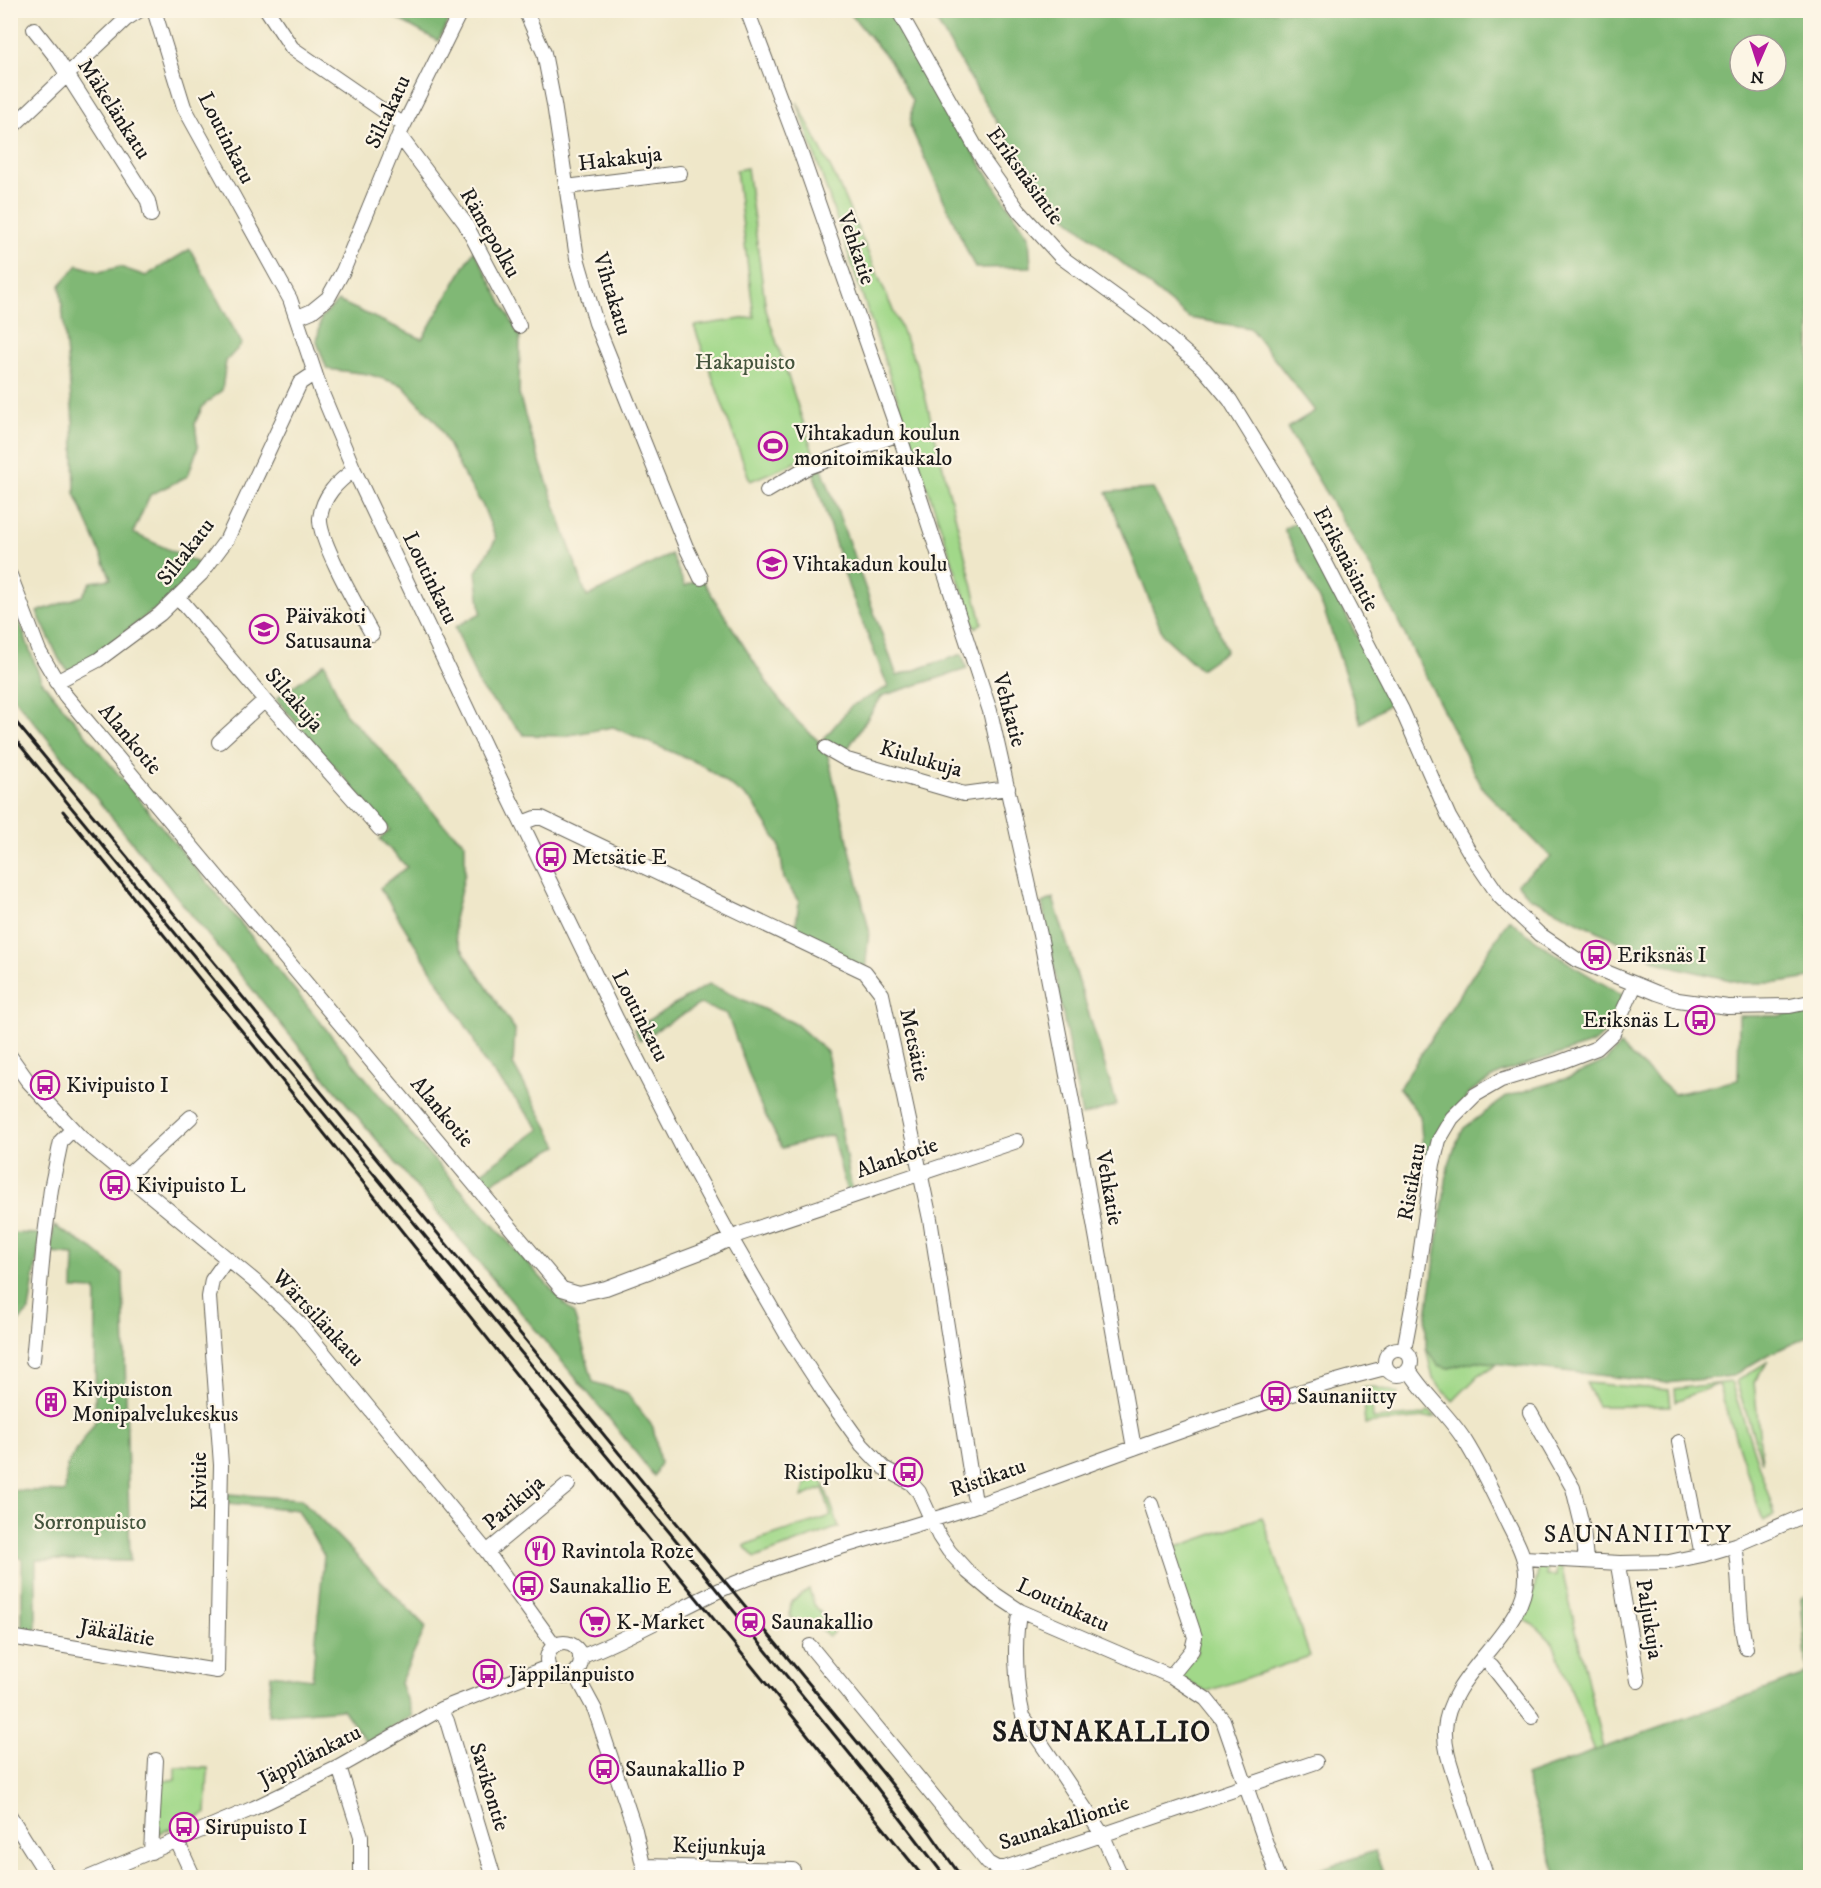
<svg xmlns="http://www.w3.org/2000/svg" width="1821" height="1888" font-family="'IM FELL DW Pica',serif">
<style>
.green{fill:#a1d889;stroke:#5e7a52;stroke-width:1.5}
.forest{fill:#80b875;stroke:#4e6a48;stroke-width:1.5;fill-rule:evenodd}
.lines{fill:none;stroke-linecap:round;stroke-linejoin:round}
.minor-casing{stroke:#666359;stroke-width:16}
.minor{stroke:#fff;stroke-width:14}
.rail{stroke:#1c1c1c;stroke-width:3}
.labels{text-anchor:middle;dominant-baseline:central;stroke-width:4.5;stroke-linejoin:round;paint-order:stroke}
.street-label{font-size:22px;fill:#1c1c1c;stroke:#fcf5e5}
.park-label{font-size:22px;fill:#44543d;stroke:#fcf5e5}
.poi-label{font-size:22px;fill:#1c1c1c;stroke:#fcf5e5;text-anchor:start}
.neighbourhood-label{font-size:24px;letter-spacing:1.5px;fill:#1c1c1c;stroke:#fcf5e5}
.district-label{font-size:28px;font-weight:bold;letter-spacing:1.5px;fill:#1c1c1c;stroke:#fcf5e5}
</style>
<rect width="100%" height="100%" fill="#fcf5e5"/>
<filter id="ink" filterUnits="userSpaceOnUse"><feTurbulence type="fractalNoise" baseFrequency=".0167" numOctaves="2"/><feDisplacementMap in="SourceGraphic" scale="12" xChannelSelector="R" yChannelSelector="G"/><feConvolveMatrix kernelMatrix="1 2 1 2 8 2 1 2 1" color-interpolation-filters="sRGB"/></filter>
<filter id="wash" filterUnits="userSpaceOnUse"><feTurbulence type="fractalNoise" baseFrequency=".008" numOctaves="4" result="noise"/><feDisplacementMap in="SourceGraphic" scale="24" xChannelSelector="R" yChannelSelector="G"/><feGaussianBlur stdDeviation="1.35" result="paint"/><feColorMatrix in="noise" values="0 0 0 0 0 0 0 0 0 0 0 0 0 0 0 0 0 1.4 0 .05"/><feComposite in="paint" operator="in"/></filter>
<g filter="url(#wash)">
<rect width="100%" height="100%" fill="#efe7c9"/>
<!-- green -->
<path class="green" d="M797 102 837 181 918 368 982 623 975 628Z
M747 168 766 310 814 455 750 481 694 326 754 317 736 170Z
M1426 1348 1438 1365 1449 1368 1476 1361 1498 1363 1479 1375 1453 1401 1433 1379Z
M1769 1361 1754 1382 1762 1462 1736 1381Z
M1731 1382 1775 1515 1763 1521 1718 1384 1676 1401 1675 1389Z
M1586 1383 1669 1390 1671 1406H1598Z
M1374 1387 1398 1393 1395 1401 1391 1404H1372L1373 1419 1424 1415 1429 1411 1436 1417 1365 1424 1362 1388Z
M820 1474 839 1527 755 1558 744 1546 760 1539 831 1516 823 1488 802 1497 805 1485Z
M1262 1517 1310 1656 1205 1692 1177 1675 1197 1652 1171 1549Z
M1540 1563H1548L1547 1576H1556L1557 1565H1561L1603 1748 1595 1751 1553 1643 1537 1627 1524 1620 1529 1612Z
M809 1589 814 1604 834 1632 829 1636C818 1627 814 1619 799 1628L790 1616 791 1602Z
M175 1767 208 1768 206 1814 155 1835 158 1780H175Z"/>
<!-- forest -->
<path class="forest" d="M383 11H454L438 41Z
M848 11H891L980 163 1029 237 1031 267 975 268 910 126 912 101 890 61Z
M930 11H1810V978L1778 983H1743L1666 965 1529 897 1517 883 1551 857 1483 789 1371 568 1287 428 1315 411 1250 328 1189 318 1065 216 1008 141ZM1740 45H1776V81H1740Z
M190 249 242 344 226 361 222 390 203 406 195 423 198 447 188 476 150 495 133 533 202 565 174 595 78 667 68 671 59 659 37 612 82 596 91 582 111 579 75 493 73 419 60 285 78 265 99 272 120 267 146 276Z
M474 250 520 337 519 394 530 433 587 597 671 554 685 586 701 578 773 692 798 722 826 748 869 930 865 972 794 937 799 902 784 879 779 844 752 801 700 764 613 727 564 736 524 735 480 687 455 627 481 613 476 572 496 539 483 506 464 476 438 424 402 385 368 374 327 369 317 342 321 318 338 301 422 339Z
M822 468 897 676 962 654 967 669 882 696 845 753 828 745 823 740 851 706 888 687 849 588 813 472Z
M1153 489 1198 571 1226 651 1200 669 1163 635 1107 492Z
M1298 521 1391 703 1361 723 1324 610 1284 529Z
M11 599 41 680 243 926 413 1137 574 1314 593 1382 627 1393 653 1427 660 1463 654 1476 604 1412 306 1055 11 694Z
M325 663 345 713 383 752 441 822 465 843V873L454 919 456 940 515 1030 513 1064 558 1146 485 1186 476 1176 540 1129 482 1059 471 1034 380 888 407 867 380 839 390 830 276 699Z
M1053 898 1117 1105 1082 1116 1042 903Z
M1509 919C1544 949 1583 973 1623 995L1608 1030 1594 1043 1500 1073 1470 1092 1425 1171 1420 1116 1399 1088Z
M709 984 796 1024 827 1052 852 1190 847 1192 832 1135 782 1148 759 1102 727 1014 700 1004 640 1040 634 1029Z
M1810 1010V1336L1769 1354 1732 1376 1667 1383 1476 1361 1449 1368 1438 1365 1426 1348V1322L1448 1167 1457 1141 1464 1128 1508 1096 1571 1077 1605 1061 1620 1046 1674 1094 1738 1080 1739 1016H1778Z
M54 1226 93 1249 123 1274 130 1561 36 1560V1635L22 1633V1558L11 1556V1490L65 1492 67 1465 95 1422 96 1290 73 1289 74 1255 50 1253Z
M11 1233 41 1234 29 1311 11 1329Z
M227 1494 301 1499 426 1627 400 1683 412 1716 366 1742 343 1709 268 1715 271 1674 312 1679 324 1556 298 1510 227 1503Z
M1810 1594V1877H1557L1525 1776 1799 1677 1807 1671 1801 1598Z
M1375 1851 1385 1877H1296Z"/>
</g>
<g filter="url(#ink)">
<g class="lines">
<!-- minor casing -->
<g class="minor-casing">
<path id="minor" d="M154 10 184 107 290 299 321 391 354 470 505 789 617 1020 693 1168 731 1238 787 1335 824 1392 862 1445 884 1468 911 1483 919 1492 939 1536 949 1551 968 1572 993 1593 1020 1611 1171 1676 1206 1699 1223 1720 1278 1878
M267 10 292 48 404 125
M525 10 544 53 554 104 577 258 596 323 686 547 701 578
M747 10 801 154 899 434 990 711 1040 935 1076 1122 1134 1448
M898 10 983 160 1019 211 1061 257 1148 320 1204 369 1230 400 1300 514 1402 710 1449 817 1470 853 1500 897 1539 934 1579 961 1657 993 1678 1000 1728 1007 1790 1006 1810 1002
M34 29 56 57 148 201 151 215
M10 129 126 19 140 10
M399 135 465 223 519 326
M566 187 680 173
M298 317 312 311 328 298 343 271 399 135 461 10
M354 470C337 482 323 496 320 518 318 540 360 612 372 634
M767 491 806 468 899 434
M10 575 39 651 65 695 562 1289 579 1294 606 1288 709 1249 740 1234 1017 1141
M178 597 265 700 380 829
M56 682 98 660 160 614 201 574 227 539 300 383 315 373
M219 742 265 700
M826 748 847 760 964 794 1008 788
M522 823 535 818H542L865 972 882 994 930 1219 974 1496 978 1505
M10 1056 27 1080 81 1138 258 1284 299 1323 487 1552 555 1646
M127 1176 191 1117
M1385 1362a13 13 0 1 1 26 0a13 13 0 1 1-26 0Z
M1404 1350 1415 1291 1433 1164 1439 1140 1452 1118 1475 1095 1501 1080 1558 1063 1597 1048 1613 1033 1635 985
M33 1360 44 1242 51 1189 61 1141 72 1130
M1409 1370C1425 1396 1449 1415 1465 1441 1482 1468 1495 1497 1509 1526 1516 1540 1525 1556 1526 1572 1530 1631 1448 1671 1445 1730 1444 1751 1453 1771 1459 1791 1468 1820 1478 1849 1487 1878
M1530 1412 1573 1488 1583 1529 1586 1560
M1679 1442 1702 1555
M1151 1504 1195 1637 1192 1650 1171 1676
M1735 1545C1741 1579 1737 1615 1746 1648
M487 1552 568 1485
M1524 1558 1620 1563 1669 1562 1702 1555 1735 1545 1810 1513
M1620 1563 1619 1571 1638 1681
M1020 1611C1013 1639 1016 1688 1023 1716L1102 1834 1122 1878
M10 1637 217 1671 221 1465 209 1297 212 1280 227 1259
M547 1660a17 17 0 1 1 34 0a17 17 0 1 1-34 0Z
M810 1646 988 1863 997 1868H1005L1316 1762
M580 1657C634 1637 683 1605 736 1583 814 1551 897 1533 977 1505 1112 1457 1246 1403 1385 1368
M1482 1658 1492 1666 1532 1717
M575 1673 595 1710 635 1830 646 1878
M441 1709 447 1721 494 1878
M339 1767 361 1836V1878
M10 1816 49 1878
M177 1841 194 1878
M151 1852 156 1760
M644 1866 793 1870
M88 1878 254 1808 339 1767 441 1709 548 1667"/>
</g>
<!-- minor -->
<use href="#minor" class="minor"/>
<!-- rail -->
<path class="rail" d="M10 715 882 1772 929 1831 962 1878
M10 733 703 1573 871 1780 946 1878
M63 811 272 1068 574 1447 924 1878"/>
</g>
</g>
<!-- icons -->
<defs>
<g id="stadium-ring" transform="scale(1.5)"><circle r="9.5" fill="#fcf5e5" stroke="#b5179e" stroke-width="1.5"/><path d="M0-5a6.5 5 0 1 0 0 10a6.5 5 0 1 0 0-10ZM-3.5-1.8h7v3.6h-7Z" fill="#b5179e"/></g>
<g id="school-ring" transform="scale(1.5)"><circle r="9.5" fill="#fcf5e5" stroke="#b5179e" stroke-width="1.5"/><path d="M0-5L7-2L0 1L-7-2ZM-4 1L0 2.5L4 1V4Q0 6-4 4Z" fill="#b5179e"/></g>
<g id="bus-ring" transform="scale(1.5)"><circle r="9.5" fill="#fcf5e5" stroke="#b5179e" stroke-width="1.5"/><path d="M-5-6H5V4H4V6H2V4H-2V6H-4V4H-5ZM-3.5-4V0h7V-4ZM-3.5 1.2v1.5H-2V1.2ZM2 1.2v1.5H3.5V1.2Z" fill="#b5179e"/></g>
<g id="building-ring" transform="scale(1.5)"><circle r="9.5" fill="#fcf5e5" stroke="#b5179e" stroke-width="1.5"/><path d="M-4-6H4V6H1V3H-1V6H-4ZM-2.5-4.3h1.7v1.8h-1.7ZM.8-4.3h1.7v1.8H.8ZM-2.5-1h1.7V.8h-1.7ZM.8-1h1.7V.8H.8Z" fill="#b5179e"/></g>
<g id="restaurant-ring" transform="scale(1.5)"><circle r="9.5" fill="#fcf5e5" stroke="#b5179e" stroke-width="1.5"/><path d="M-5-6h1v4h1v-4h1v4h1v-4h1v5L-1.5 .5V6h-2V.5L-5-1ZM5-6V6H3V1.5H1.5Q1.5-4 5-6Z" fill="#b5179e"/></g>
<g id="supermarket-ring" transform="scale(1.5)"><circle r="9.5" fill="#fcf5e5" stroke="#b5179e" stroke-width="1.5"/><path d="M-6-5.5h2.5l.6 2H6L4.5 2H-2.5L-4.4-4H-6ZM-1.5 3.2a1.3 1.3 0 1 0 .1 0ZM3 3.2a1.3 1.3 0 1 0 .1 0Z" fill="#b5179e"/></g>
<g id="station-ring" transform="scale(1.5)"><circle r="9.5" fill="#fcf5e5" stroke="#b5179e" stroke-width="1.5"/><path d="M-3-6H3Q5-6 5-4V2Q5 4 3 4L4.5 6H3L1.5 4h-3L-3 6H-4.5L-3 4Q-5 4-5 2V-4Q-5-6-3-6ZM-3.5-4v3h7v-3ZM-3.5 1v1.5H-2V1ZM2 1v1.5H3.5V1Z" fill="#b5179e"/></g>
</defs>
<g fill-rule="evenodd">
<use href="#stadium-ring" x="773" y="446"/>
<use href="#school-ring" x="772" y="564"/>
<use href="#school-ring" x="264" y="629"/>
<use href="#bus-ring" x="551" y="857"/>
<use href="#bus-ring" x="1596" y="955"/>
<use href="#bus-ring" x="1700" y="1020"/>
<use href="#bus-ring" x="45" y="1085"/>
<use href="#bus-ring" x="115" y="1185"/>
<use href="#bus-ring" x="1276" y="1396"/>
<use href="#building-ring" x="51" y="1402"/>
<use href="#bus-ring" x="908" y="1472"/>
<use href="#restaurant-ring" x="540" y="1551"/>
<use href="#bus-ring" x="528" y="1586"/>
<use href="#supermarket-ring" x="595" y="1622"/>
<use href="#station-ring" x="750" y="1622"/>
<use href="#bus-ring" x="488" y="1674"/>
<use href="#bus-ring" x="604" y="1769"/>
<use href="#bus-ring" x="184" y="1827"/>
</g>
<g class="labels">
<!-- street labels -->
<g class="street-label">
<text transform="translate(114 109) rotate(57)">Mäkelänkatu</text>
<text transform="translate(388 112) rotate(-65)">Siltakatu</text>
<text transform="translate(226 138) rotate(63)">Loutinkatu</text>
<text transform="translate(620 159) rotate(-7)">Hakakuja</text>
<text transform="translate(1025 176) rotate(54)">Eriksnäsintie</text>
<text transform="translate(490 233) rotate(60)">Rämepolku</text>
<text transform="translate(856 248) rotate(71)">Vehkatie</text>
<text transform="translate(612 294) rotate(73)">Vihtakatu</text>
<text transform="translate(186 552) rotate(-52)">Siltakatu</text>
<text transform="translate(1346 559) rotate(62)">Eriksnäsintie</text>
<text transform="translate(430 578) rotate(64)">Loutinkatu</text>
<text transform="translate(294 700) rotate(49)">Siltakuja</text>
<text transform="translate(1009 710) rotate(75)">Vehkatie</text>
<text transform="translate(130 739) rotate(50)">Alankotie</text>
<text transform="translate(921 759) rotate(16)">Kiulukuja</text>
<text transform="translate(640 1016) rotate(63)">Loutinkatu</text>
<text transform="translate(914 1045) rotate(78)">Metsätie</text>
<text transform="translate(442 1112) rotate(50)">Alankotie</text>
<text transform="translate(897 1158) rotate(-19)">Alankotie</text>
<text transform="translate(1412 1182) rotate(-80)">Ristikatu</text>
<text transform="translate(1109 1188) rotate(80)">Vehkatie</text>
<text transform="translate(318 1318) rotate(47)">Wärtsilänkatu</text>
<text transform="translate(988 1478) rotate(-19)">Ristikatu</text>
<text transform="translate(199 1481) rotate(-90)">Kivitie</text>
<text transform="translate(514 1503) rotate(-40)">Parikuja</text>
<text transform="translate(1063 1605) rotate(25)">Loutinkatu</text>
<text transform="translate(1649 1619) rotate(81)">Paljukuja</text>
<text transform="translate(117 1633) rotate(10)">Jäkälätie</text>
<text transform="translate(310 1756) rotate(-27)">Jäppilänkatu</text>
<text transform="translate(489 1787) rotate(73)">Savikontie</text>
<text transform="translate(1064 1823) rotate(-18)">Saunakalliontie</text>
<text transform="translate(719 1847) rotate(2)">Keijunkuja</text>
</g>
<!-- park labels -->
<g class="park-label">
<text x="745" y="362">Hakapuisto</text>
<text x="90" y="1522">Sorronpuisto</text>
</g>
<!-- poi labels -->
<g class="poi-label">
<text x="794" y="433">Vihtakadun koulun<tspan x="794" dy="25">monitoimikaukalo</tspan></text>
<text x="793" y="564">Vihtakadun koulu</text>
<text x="285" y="616">Päiväkoti<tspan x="285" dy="25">Satusauna</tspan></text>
<text x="572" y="857">Metsätie E</text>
<text x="1617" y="955">Eriksnäs I</text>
<text x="1679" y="1020" text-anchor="end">Eriksnäs L</text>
<text x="66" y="1085">Kivipuisto I</text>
<text x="136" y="1185">Kivipuisto L</text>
<text x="72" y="1389">Kivipuiston<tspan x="72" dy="25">Monipalvelukeskus</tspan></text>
<text x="1297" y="1396">Saunaniitty</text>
<text x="887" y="1472" text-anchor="end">Ristipolku I</text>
<text x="561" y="1551">Ravintola Roze</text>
<text x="549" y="1586">Saunakallio E</text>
<text x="616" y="1622">K-Market</text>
<text x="771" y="1622">Saunakallio</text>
<text x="509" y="1674">Jäppilänpuisto</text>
<text x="625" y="1769">Saunakallio P</text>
<text x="205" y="1827">Sirupuisto I</text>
</g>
<!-- neighbourhood labels -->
<g class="neighbourhood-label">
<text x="1638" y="1535">SAUNANIITTY</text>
</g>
<!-- district labels -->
<g class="district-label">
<text x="1102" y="1732">SAUNAKALLIO</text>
</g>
</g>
<!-- margin -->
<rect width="1821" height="1888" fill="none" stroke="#fcf5e5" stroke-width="36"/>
<!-- north arrow -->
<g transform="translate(1758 63) rotate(183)"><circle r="28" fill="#fcf5e5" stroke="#a29e95" stroke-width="1.5"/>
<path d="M0-4.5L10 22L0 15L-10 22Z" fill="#b5179e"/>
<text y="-9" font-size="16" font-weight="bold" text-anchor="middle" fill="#1c1c1c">N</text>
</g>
</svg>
